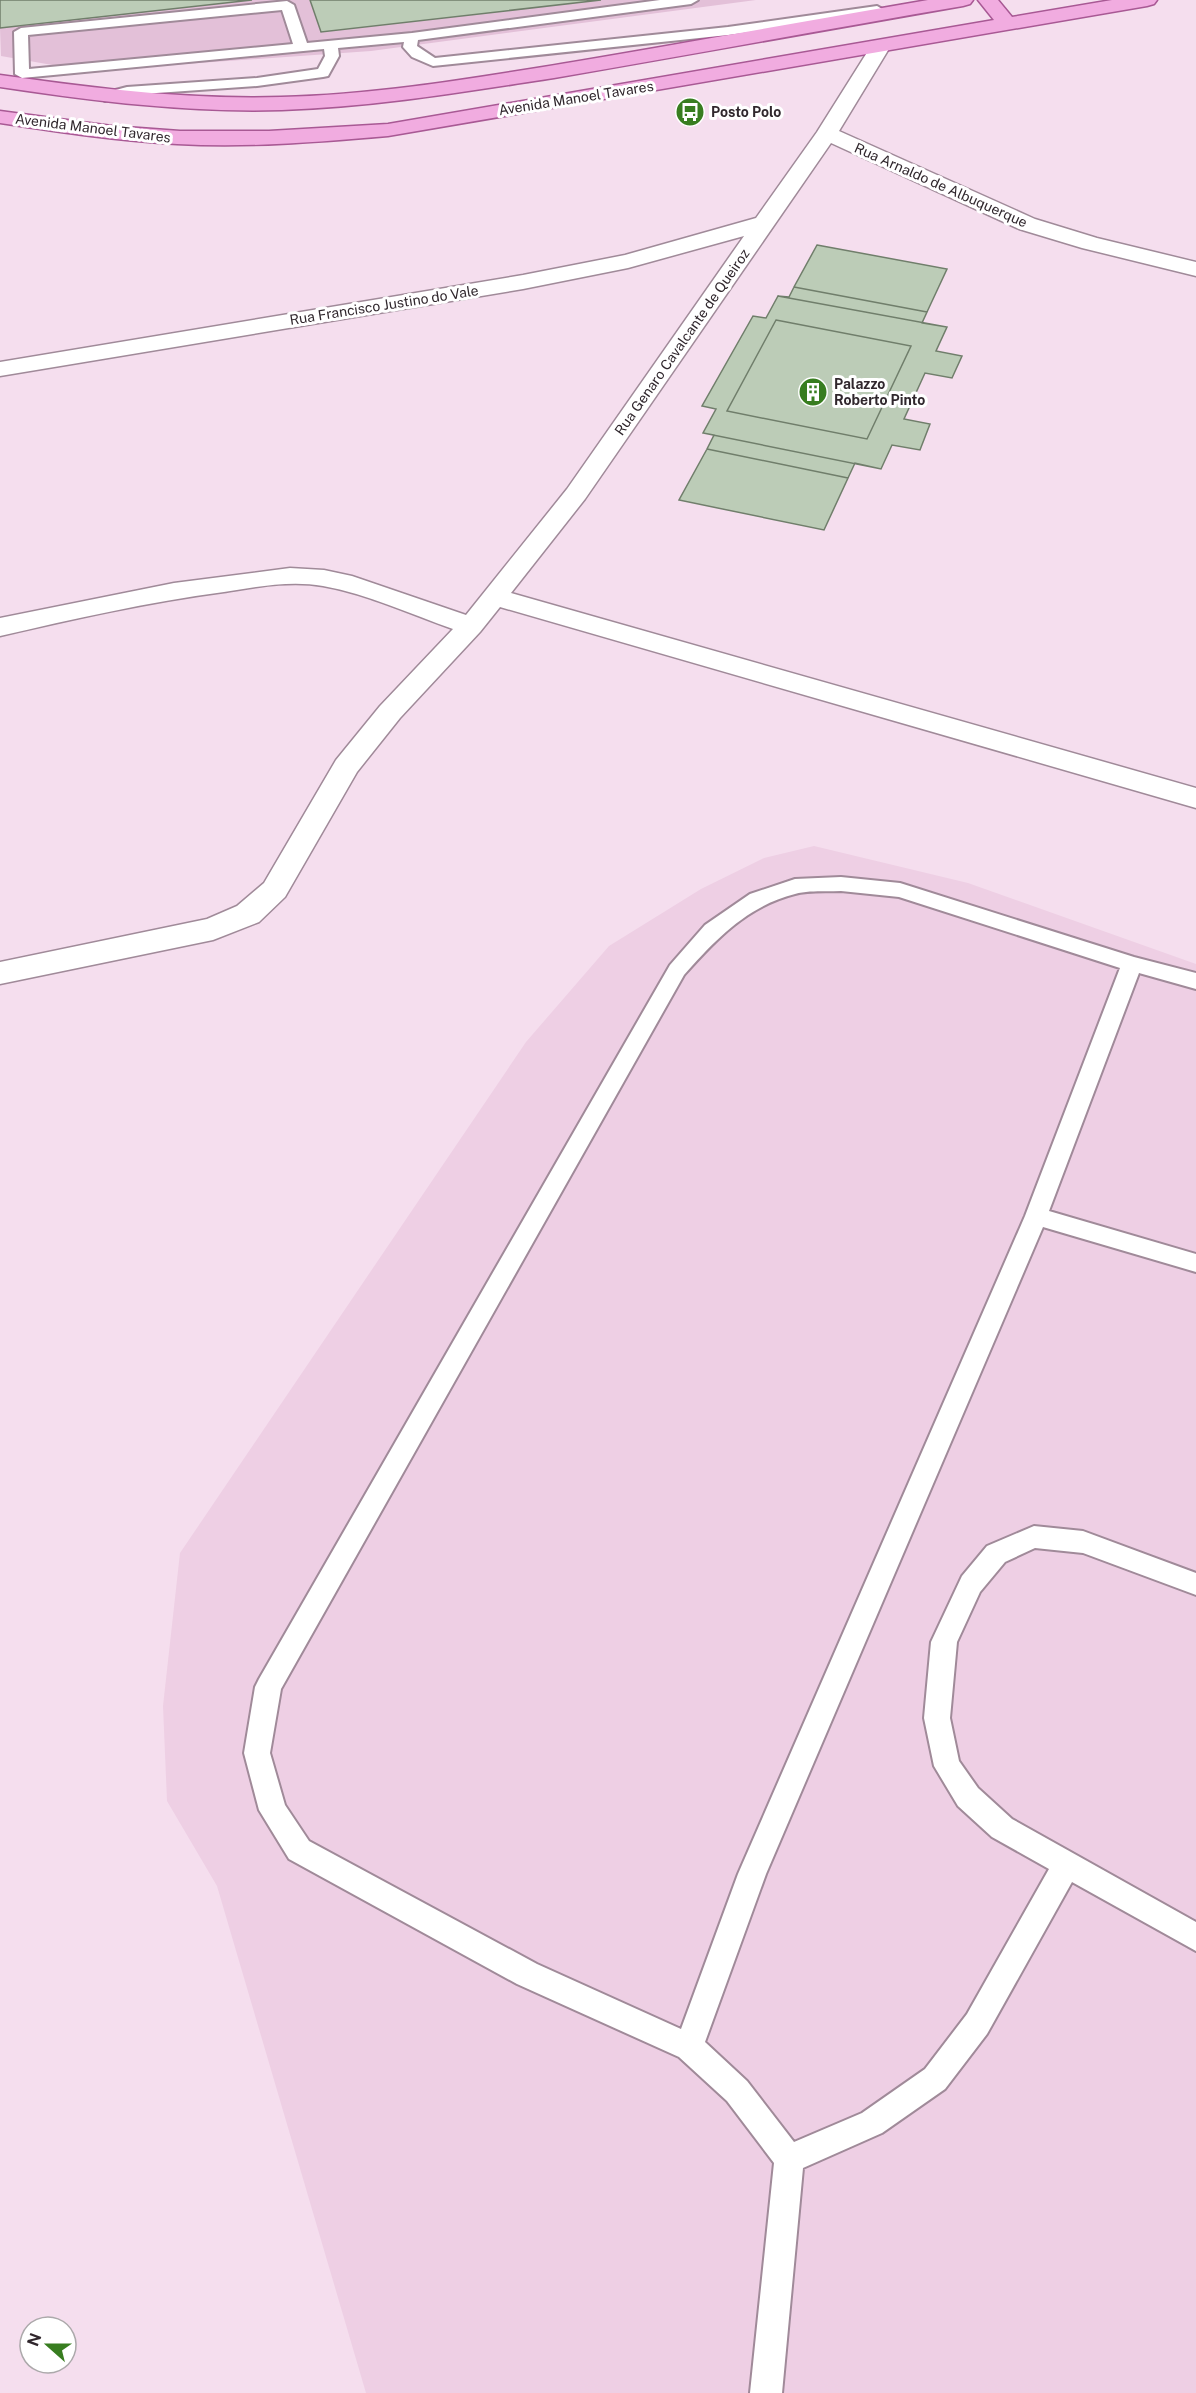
<svg xmlns="http://www.w3.org/2000/svg" width="1196" height="2393" font-family="'Public Sans',sans-serif">
<style>
.built{fill:#eecfe4}
.green{fill:#e3c0d8}
.building{fill:#bcccb7;stroke:#707e6b;stroke-width:1.5}
.lines{fill:none;stroke-linecap:round;stroke-linejoin:round}
.service-casing{stroke:#a08a99;stroke-width:4}
.minor-casing{stroke:#a08a99;stroke-width:3}
.primary-casing{stroke:#a85994;stroke-width:3}
.service{fill:#fff;fill-rule:evenodd}
.minor{fill:#fff;fill-rule:evenodd}
.primary{fill:#f1ace0;fill-rule:evenodd}
.labels{text-anchor:middle;dominant-baseline:central;stroke-width:6;stroke-linejoin:round;paint-order:stroke}
.far-street-label{font-size:14px;fill:#30272d;stroke:#fff}
.far-poi-label{font-size:14px;font-weight:bold;fill:#30272d;stroke:#fff;text-anchor:start}
</style>
<rect width="100%" height="100%" fill="#f5deee"/>
<!-- built -->
<path class="built" d="M814 846 968 883 1196 964V2393H366L217 1886 167 1801 163 1706 180 1553 526 1042 609 946 701 889 764 858Z"/>
<!-- green -->
<path class="green" d="M252 0H310L322 32 601 0H756L371 51 98 70 75 69 1 56 0 28Z"/>
<!-- building -->
<path class="building" d="M0 0H252L0 28Z
M310 0H601L321 32Z
M817 245 947 269 927 312 794 287Z
M794 287 927 312 922 323 947 327 936 351 962 356 952 378 925 373 904 419 930 424 920 450 892 445 881 469 855 463 848 478 707 449 714 435 703 433 716 409 702 406 753 316 766 318 778 296 789 297Z
M778 296 947 327 936 351 962 356 952 378 925 373 904 419 930 424 920 450 892 445 881 469 703 433 716 409 702 406 753 316 766 318Z
M776 320 911 346 867 439 727 411Z
M707 449 848 478 824 530 679 500Z"/>
<g class="lines">
<!-- service casing -->
<g class="service-casing">
<path id="service" d="M660 0H698L691 4 418 40 417 46 435 58 728 27 877 6 884 10 877 14 728 35 433 66 412 57 403 47 404 42 338 48 339 56 328 76 323 77 257 86 128 95 105 101 98 97 100 94 127 87 257 78 318 69 325 56 324 49 22 78 15 74 14 32 21 28 287 1 294 5 307 43 412 33ZM282 10 293 44 29 69 28 35Z
M841 877 900 883 1134 957 1196 973V989L1139 973 1049 1211 1196 1254V1272L1043 1227 766 1874 705 2042 747 2081 794 2142 862 2113 925 2069 967 2014 1049 1869 992 1837 958 1806 934 1766 924 1718 931 1642 962 1576 987 1546 1034 1526 1083 1531 1196 1573V1595L1083 1553 1035 1548 1005 1562 980 1592 957 1642 950 1718 959 1761 978 1788 1012 1819 1196 1922V1951L1072 1882 987 2034 945 2089 882 2133 803 2168 782 2393H750L774 2163 727 2101 679 2057 517 1984 289 1859 259 1810 244 1753 255 1687 259 1679 670 965 705 925 750 894 795 879ZM841 891 899 897 1120 968 1025 1216 738 1874 681 2029 537 1964 309 1841 285 1805 270 1753 281 1689 684 975C715 940 747 906 795 894 809 890 826 892 841 891Z"/>
</g>
<!-- minor casing -->
<g class="minor-casing">
<path id="minor" d="M880 41 887 43 890 47 839 131 1035 219 1097 238 1196 262V276L1082 248 1019 229 831 143 585 499 511 593 1196 788V808L500 607 480 632 400 718 357 772 285 897 259 922 213 940 0 984V962L207 919 237 906 264 883 336 760 380 706 453 629C410 614 368 594 323 586 290 580 256 587 224 592 148 602 74 619 0 636V618L174 583 290 568 324 570 352 576 466 615 567 489 744 236 628 268 523 289 0 376V362L523 275 625 255 756 218 817 132 873 43Z"/>
</g>
<!-- primary casing -->
<g class="primary-casing">
<path id="primary" d="M928 0H973L970 4 963 6C826 29 690 55 554 78 463 92 374 107 282 110 188 113 93 101 0 87V75C93 88 187 100 281 97 369 95 456 81 543 67 671 46 799 22 928 0Z
M978 0H998L1012 17 1112 0H1157L1154 4 1147 6 388 136C318 142 248 148 177 144 118 141 59 132 0 123V111L112 126 180 131H269L388 124 994 20Z"/>
</g>
<!-- service -->
<use href="#service" class="service"/>
<!-- minor -->
<use href="#minor" class="minor"/>
<!-- primary -->
<use href="#primary" class="primary"/>
</g>
<!-- icons -->
<defs>
<g id="bus-disc" transform="scale(1.5)"><circle r="9.5" fill="#387d20" stroke="#fff"/><path d="M-5-6H5V4H4V6H2V4H-2V6H-4V4H-5ZM-3.5-4V0h7V-4ZM-3.5 1.2v1.5H-2V1.2ZM2 1.2v1.5H3.5V1.2Z" fill="#fff"/></g>
<g id="building-disc" transform="scale(1.5)"><circle r="9.5" fill="#387d20" stroke="#fff"/><path d="M-4-6H4V6H1V3H-1V6H-4ZM-2.5-4.3h1.7v1.8h-1.7ZM.8-4.3h1.7v1.8H.8ZM-2.5-1h1.7V.8h-1.7ZM.8-1h1.7V.8H.8Z" fill="#fff"/></g>
</defs>
<g fill-rule="evenodd">
<use href="#bus-disc" x="690" y="112"/>
<use href="#building-disc" x="813" y="392"/>
</g>
<g class="labels">
<!-- far-street labels -->
<g class="far-street-label">
<text transform="translate(576 98) rotate(-9)">Avenida Manoel Tavares</text>
<text transform="translate(93 128) rotate(7)">Avenida Manoel Tavares</text>
<text transform="translate(941 185) rotate(24)">Rua Arnaldo de Albuquerque</text>
<text transform="translate(384 305) rotate(-9)">Rua Francisco Justino do Vale</text>
<text transform="translate(682 342) rotate(-55)">Rua Genaro Cavalcante de Queiroz</text>
</g>
<!-- far-poi labels -->
<g class="far-poi-label">
<text x="711" y="112">Posto Polo</text>
<text x="834" y="384">Palazzo<tspan x="834" dy="16">Roberto Pinto</tspan></text>
</g>
</g>
<!-- north arrow -->
<g transform="translate(48 2345) rotate(291)"><circle r="28" fill="#ffffff" stroke="#aca9ab" stroke-width="1.5"/>
<path d="M0-4.5L10 22L0 15L-10 22Z" fill="#387d20"/>
<text y="-9" font-size="16" font-weight="bold" text-anchor="middle" fill="#30272d">N</text>
</g>
</svg>
